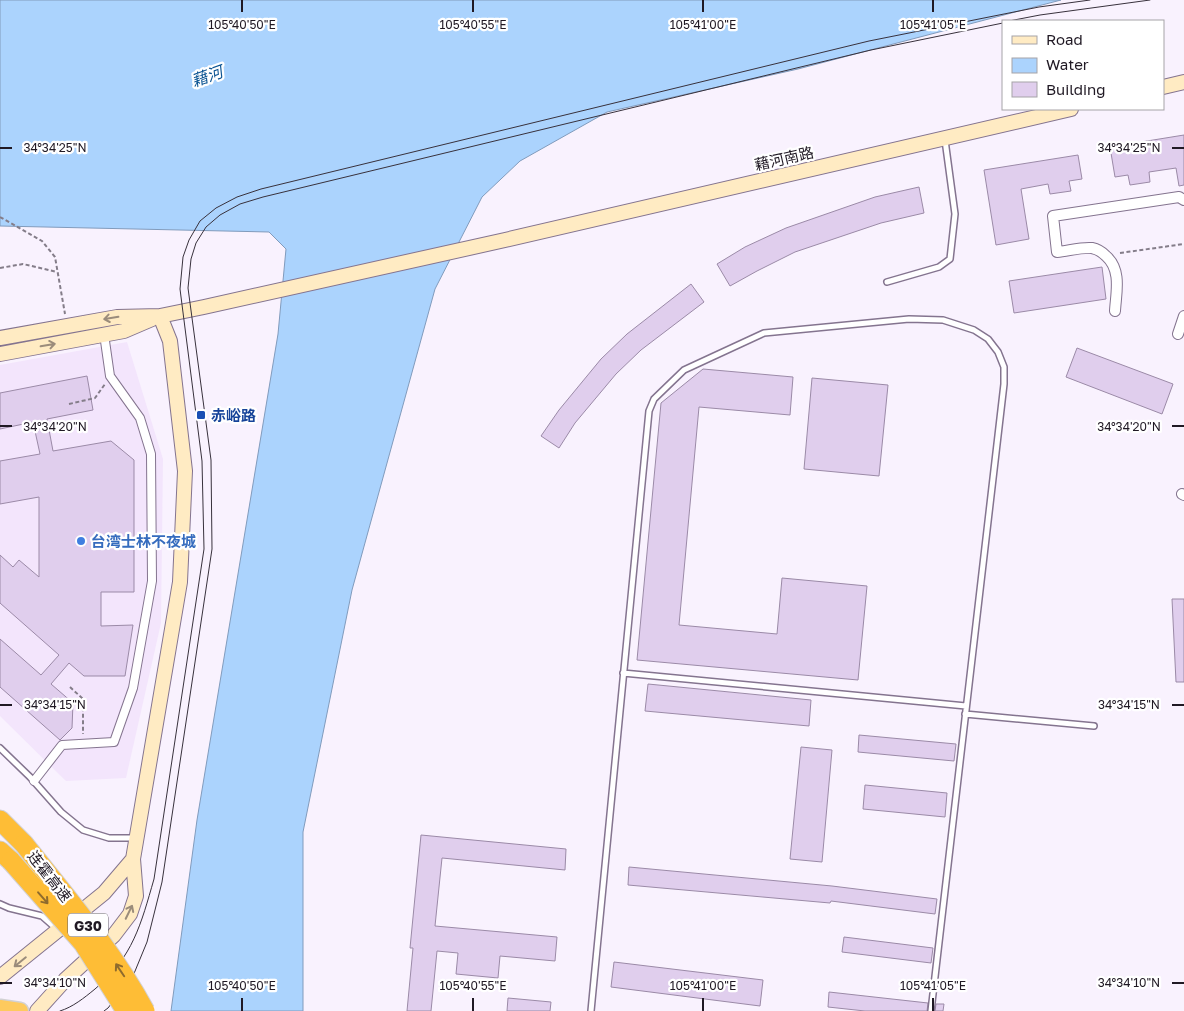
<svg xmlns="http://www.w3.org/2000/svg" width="1184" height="1011" font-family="'Golos Text','Noto Sans SC',sans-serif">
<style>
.built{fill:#f3e5fc}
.water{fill:#abd3fd;stroke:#819bbc}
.building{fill:#e0ceed;stroke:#9b8aa7}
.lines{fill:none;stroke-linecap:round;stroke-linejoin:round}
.service-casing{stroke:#84748f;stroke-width:8}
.pedestrian-casing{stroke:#84748f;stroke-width:10}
.minor-casing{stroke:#84748f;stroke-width:12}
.secondary-casing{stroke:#84748f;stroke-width:16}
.trunk-casing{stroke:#d2d1d3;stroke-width:19}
.motorway-casing{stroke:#d2d1d3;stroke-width:21}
.path{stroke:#847d89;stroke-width:2;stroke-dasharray:4 2.5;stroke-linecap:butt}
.service{stroke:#fff;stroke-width:5}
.pedestrian{stroke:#fff;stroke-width:8}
.minor{stroke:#fff;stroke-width:10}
.secondary{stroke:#ffebc3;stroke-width:14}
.trunk{stroke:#feca5e;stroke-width:16}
.motorway{stroke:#febd36;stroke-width:19}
.tram{stroke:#38313c;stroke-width:1}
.motorway-bridge-casing{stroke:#d2d1d3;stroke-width:21;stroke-linecap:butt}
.motorway-bridge{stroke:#febd36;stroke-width:19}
.oneway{stroke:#9b8c7b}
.oneway2{stroke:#8f6b2d}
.ticks{fill:none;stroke:#201924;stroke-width:2}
.transit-dot{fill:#1a4fb4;stroke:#fff;stroke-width:2}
.shop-dot{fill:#3f7fe0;stroke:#fff;stroke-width:2}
.labels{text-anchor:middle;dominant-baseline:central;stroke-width:4.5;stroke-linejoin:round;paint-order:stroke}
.shield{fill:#fff;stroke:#635e66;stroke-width:1}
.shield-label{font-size:14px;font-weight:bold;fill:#201924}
.street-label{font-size:15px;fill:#201924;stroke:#fff}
.transit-label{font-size:15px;font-weight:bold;fill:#164399;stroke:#fff;text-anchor:start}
.shop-label{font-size:15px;font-weight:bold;fill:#366cbe;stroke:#fff;text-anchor:start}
.water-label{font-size:16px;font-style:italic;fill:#0d5593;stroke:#fff}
.ticks-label{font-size:12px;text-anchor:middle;fill:#201924;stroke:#fff;stroke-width:4.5;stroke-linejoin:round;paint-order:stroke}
</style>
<rect width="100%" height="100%" fill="#f9f2fe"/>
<!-- built -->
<path class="built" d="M127 342 163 459 161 623 126 778 66 781 0 716V365Z"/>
<!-- water -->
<path class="water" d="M0 0H1061L798 69 607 112 520 161 482 197 435 289 352 590 303 832V1011H171L197 820 278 334 286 249 269 232 0 226Z"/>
<!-- building -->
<path class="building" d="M1184 135V185L1179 186 1176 168 1149 172 1150 182 1130 185 1128 175 1115 177 1110 147Z
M1078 155 1082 179 1069 181 1071 191 1050 194 1048 184 1021 189 1029 239 996 245 984 170Z
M919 187 924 213 881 223 795 252 757 271 730 286 717 264 745 247 786 228 875 197Z
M1102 267 1106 299 1014 313 1009 281Z
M691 284 704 302 641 350 616 374 575 423 559 448 541 436 559 410 601 359 627 334Z
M1077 348 1173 384 1162 414 1066 377Z
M703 369 793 377 790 415 699 407 679 625 777 634 782 578 867 586 858 680 637 660 661 403Z
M87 376 93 410 47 419 53 451 111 441 134 460V592H101V626L133 625 125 676H84L69 663 51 684 73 703 72 728 60 740 0 687V639L41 675 59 655 0 603V555L13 567 19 560 39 577V497L0 504V461L40 454 33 422 0 429V393Z
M812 378 888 385 879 476 804 469Z
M1172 599H1184V682H1176Z
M648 684 811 700 809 726 645 711Z
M859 735 956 744 954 761 858 752Z
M801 747 832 750 822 862 790 859Z
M865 785 947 793 945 817 863 809Z
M421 835 566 849 565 870 442 858 435 926 557 937 555 961 500 956 498 978 456 974 458 953 437 951 431 1011H407L413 948H410Z
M629 867 832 886 937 899 935 914 831 901 830 903 628 885Z
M844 937 933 948 931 963 842 952Z
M614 962 763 980 760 1006 611 987Z
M829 992 928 1003 927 1011H865L828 1007Z
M508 998 551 1002 550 1011H507Z
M936 1004H944L943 1011H935Z"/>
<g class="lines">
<!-- service casing -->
<g class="service-casing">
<path id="service" d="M887 282 939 267 950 259 955 214 945 140
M623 673 966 706
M965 714 1094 726
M0 748 30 777 61 812 83 830 109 838H137
M0 904 9 908 42 916 58 930
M591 1011 649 411 654 399 684 370 764 333 909 319 943 320 974 330 988 339 998 352 1004 367V384L931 1011"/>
</g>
<!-- pedestrian casing -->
<g class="pedestrian-casing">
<path id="pedestrian" d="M34 781 62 745 114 742 133 688 152 581 151 454 140 418 110 376 104 334"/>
</g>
<!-- minor casing -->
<g class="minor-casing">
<path id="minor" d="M1115 311C1116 293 1122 270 1106 256 1102 252 1097 249 1092 248 1081 247 1068 251 1057 252L1053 216 1179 197 1184 200
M1178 334 1184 316
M1182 494 1184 495"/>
</g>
<!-- secondary casing -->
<g class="secondary-casing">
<path id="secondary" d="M1163 87 1184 82
M0 338 117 317 160 316 204 307 505 240 1071 109
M0 354 124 331 152 319
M0 977 104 893 133 859
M37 1011 65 980 114 935 130 914 136 896 133 859 180 582 185 471 170 341 160 316"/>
</g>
<!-- trunk casing -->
<g class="trunk-casing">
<path id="trunk" d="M0 1008 20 1011"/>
</g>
<!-- motorway casing -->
<g class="motorway-casing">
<path id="motorway" d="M0 820 24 844
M0 851 11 861"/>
</g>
<!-- path -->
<path class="path" d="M0 217 42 241 55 257 65 314
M1120 253 1184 244
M0 268 23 264 57 272
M69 404 95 398 105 384
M70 687 83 699V734"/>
<!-- service -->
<use href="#service" class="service"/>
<!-- pedestrian -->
<use href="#pedestrian" class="pedestrian"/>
<!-- minor -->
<use href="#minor" class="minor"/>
<!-- secondary -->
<use href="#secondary" class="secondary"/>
<!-- trunk -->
<use href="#trunk" class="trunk"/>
<!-- motorway -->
<use href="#motorway" class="motorway"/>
<!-- tram -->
<path class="tram" d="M1009 21 1040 15 1150 0
M60 1011C73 1007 84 998 95 989 133 957 141 924 154 879L204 549 202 461 180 289 183 257 189 240 200 221 216 208 237 197 261 189 869 41 1039 7 1090 0
M104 1011 108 1008 133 976 147 942 162 882 212 549 211 460 188 288 191 259 196 243 206 227 220 215 240 204 263 197 871 50 1003 23"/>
<!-- motorway-bridge casing -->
<g class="motorway-bridge-casing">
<path id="motorway-bridge" d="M24 844C67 898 112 950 145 1011
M11 861 83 943 126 1011"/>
</g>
<!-- motorway-bridge -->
<use href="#motorway-bridge" class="motorway-bridge"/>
</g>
<!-- one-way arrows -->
<defs><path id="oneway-shaft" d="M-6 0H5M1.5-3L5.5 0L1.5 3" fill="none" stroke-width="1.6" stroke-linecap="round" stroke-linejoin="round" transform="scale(1.25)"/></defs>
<g class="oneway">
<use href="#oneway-shaft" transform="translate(111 318) rotate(171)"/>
<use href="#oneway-shaft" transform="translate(48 345) rotate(-10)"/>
<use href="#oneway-shaft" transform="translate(129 912) rotate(-64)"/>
<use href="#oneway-shaft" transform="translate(20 962) rotate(141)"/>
</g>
<g class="oneway2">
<use href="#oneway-shaft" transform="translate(43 898) rotate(49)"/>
<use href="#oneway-shaft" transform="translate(120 970) rotate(-124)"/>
</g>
<!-- ticks -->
<path class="ticks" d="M242 0V12M473 0V12M703 0V12M933 0V12M0 148H12M1172 148H1184M0 426H12M1172 426H1184M0 705H12M1172 705H1184M0 983H12M1172 983H1184M242 998V1011M473 998V1011M703 998V1011M933 998V1011"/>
<!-- markers -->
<rect class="transit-dot" x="196" y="410" width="10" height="10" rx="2.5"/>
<circle class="shop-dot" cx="81" cy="541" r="5"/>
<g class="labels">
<!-- shield labels -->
<rect class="shield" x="68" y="913.5" width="40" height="23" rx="4"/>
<g class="shield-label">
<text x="88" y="925">G30</text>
</g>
<!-- street labels -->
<g class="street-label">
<text transform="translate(784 158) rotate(-13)">藉河南路</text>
<text transform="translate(50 876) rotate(52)">连霍高速</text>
</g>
<!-- transit labels -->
<g class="transit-label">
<text x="211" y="415">赤峪路</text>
</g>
<!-- shop labels -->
<g class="shop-label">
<text x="91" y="541">台湾士林不夜城</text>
</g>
<!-- water labels -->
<g class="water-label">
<text transform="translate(207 76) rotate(-20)">藉河</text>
</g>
</g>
<g class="ticks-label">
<text x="242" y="29">105°40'50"E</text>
<text x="473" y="29">105°40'55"E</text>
<text x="703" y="29">105°41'00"E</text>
<text x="933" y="29">105°41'05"E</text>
<text x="55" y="152">34°34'25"N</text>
<text x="1129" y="152">34°34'25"N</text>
<text x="55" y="431">34°34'20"N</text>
<text x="1129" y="431">34°34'20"N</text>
<text x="55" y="709">34°34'15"N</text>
<text x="1129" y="709">34°34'15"N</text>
<text x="55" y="987">34°34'10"N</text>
<text x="1129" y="987">34°34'10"N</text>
<text x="242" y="990">105°40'50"E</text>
<text x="473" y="990">105°40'55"E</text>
<text x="703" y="990">105°41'00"E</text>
<text x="933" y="990">105°41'05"E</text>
</g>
<!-- legend -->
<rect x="1002" y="20" width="162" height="90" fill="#ffffff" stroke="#a6a3a7"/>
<rect x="1012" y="36" width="25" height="8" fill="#ffebc3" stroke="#a6a3a7"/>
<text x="1046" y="45" font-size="15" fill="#201924">Road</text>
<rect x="1012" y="58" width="25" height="15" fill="#abd3fd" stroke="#a6a3a7"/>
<text x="1046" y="70" font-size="15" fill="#201924">Water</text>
<rect x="1012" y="82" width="25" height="15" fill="#e0ceed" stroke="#a6a3a7"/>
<text x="1046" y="95" font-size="15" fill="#201924">Building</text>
</svg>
